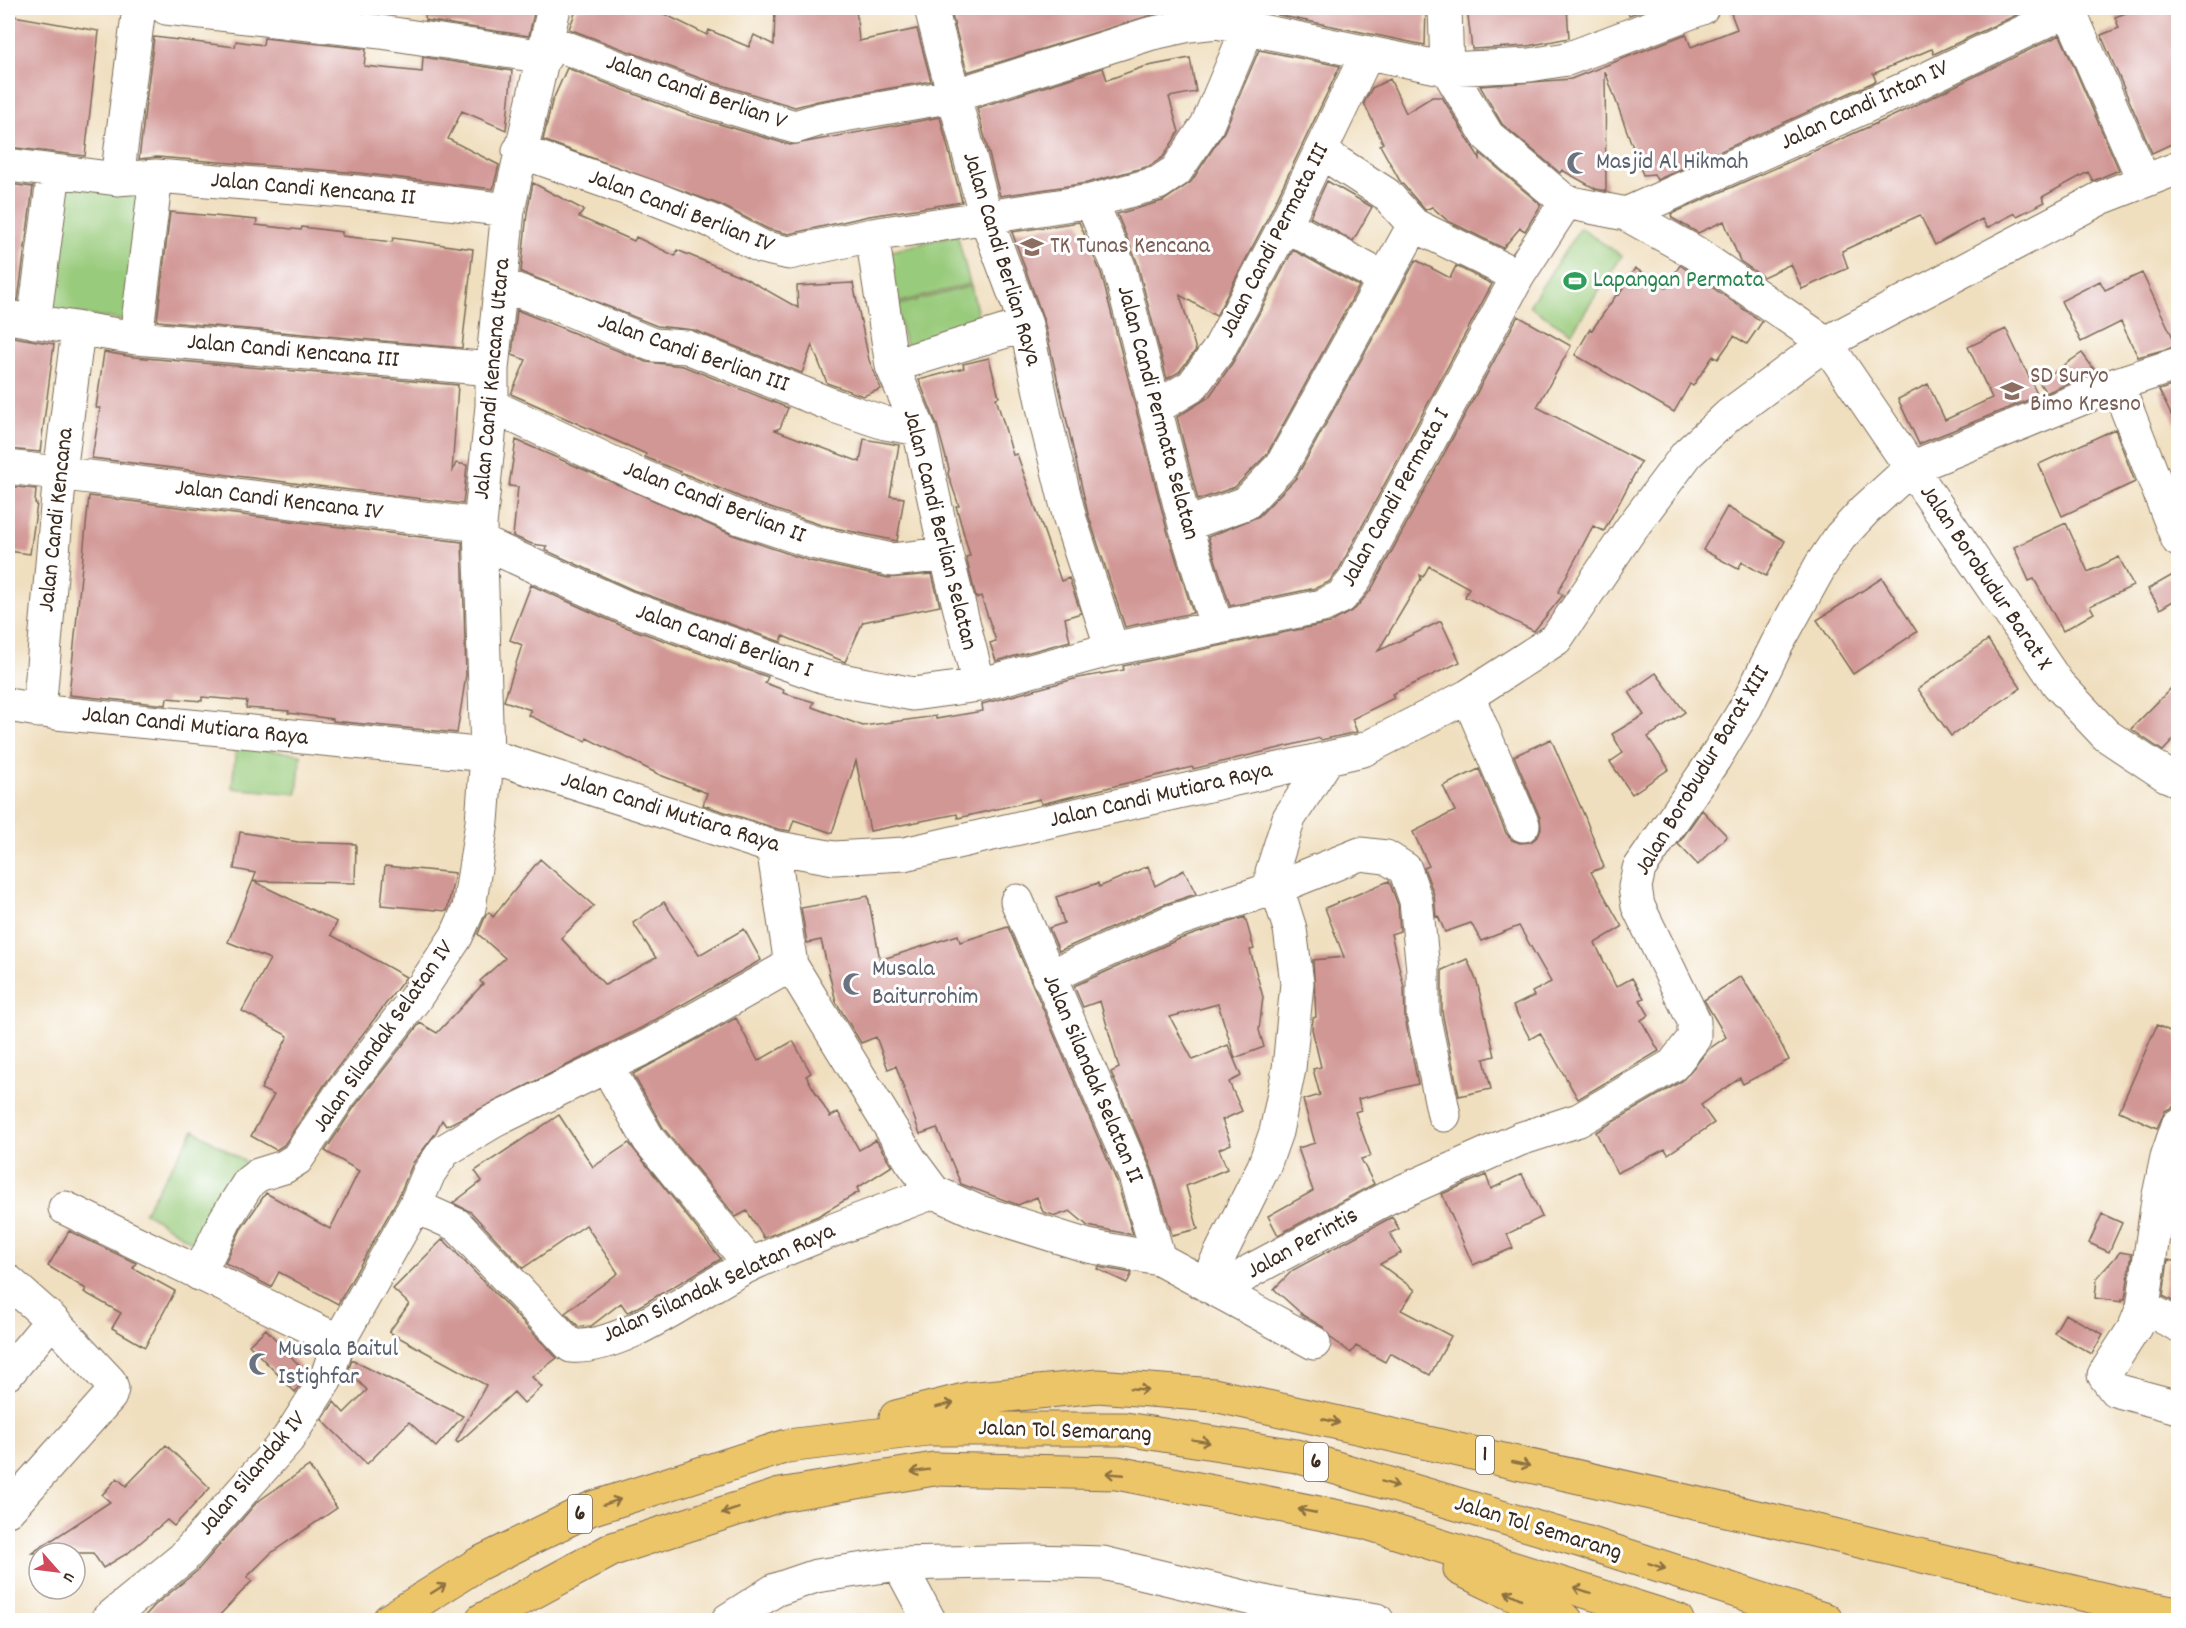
<svg xmlns="http://www.w3.org/2000/svg" width="2186" height="1628" font-family="Dekko,sans-serif">
<style>
.green{fill:#99cb7b;stroke:#6a7a4c;stroke-width:1.5}
.building{fill:#d19795}
.lines{fill:none;stroke-linecap:round;stroke-linejoin:round}
.street-casing{stroke:#7a6956;stroke-width:35}
.highway-casing{stroke:#7a6956;stroke-width:35}
.street{stroke:#fff;stroke-width:33}
.highway{stroke:#edc569;stroke-width:33}
.oneway{stroke:#8b7040}
.labels{text-anchor:middle;dominant-baseline:central;stroke-width:6;stroke-linejoin:round;paint-order:stroke}
.shield{fill:#fff;stroke:#766a62;stroke-width:1.5}
.shield-label{font-size:22px;font-weight:bold;fill:#3b2a1e}
.street-label{font-size:24px;fill:#3b2a1e;stroke:#fff}
.worship-label{font-size:24px;fill:#5b616d;stroke:#fff;text-anchor:start}
.education-label{font-size:24px;fill:#785e54;stroke:#fff;text-anchor:start}
.leisure-label{font-size:24px;fill:#27864d;stroke:#fff;text-anchor:start}
</style>
<rect width="100%" height="100%" fill="#fff"/>
<filter id="ink" filterUnits="userSpaceOnUse"><feTurbulence type="fractalNoise" baseFrequency=".0167" numOctaves="2"/><feDisplacementMap in="SourceGraphic" scale="12" xChannelSelector="R" yChannelSelector="G"/><feConvolveMatrix kernelMatrix="1 2 1 2 8 2 1 2 1" color-interpolation-filters="sRGB"/></filter>
<filter id="wash" filterUnits="userSpaceOnUse"><feTurbulence type="fractalNoise" baseFrequency=".008" numOctaves="4" result="noise"/><feDisplacementMap in="SourceGraphic" scale="24" xChannelSelector="R" yChannelSelector="G"/><feGaussianBlur stdDeviation="1.35" result="paint"/><feColorMatrix in="noise" values="0 0 0 0 0 0 0 0 0 0 0 0 0 0 0 0 0 1.4 0 .05"/><feComposite in="paint" operator="in"/></filter>
<g filter="url(#wash)">
<rect width="100%" height="100%" fill="#f0dfbf"/>
<!-- green -->
<path class="green" d="M62 184 144 195 126 321 43 309Z
M1580 228 1622 256 1571 333 1529 306Z
M957 234 970 284 894 304 881 254Z
M971 286 983 336 909 356 895 306Z
M236 747 301 754 297 794 232 788Z
M194 1130 247 1163 197 1245 144 1212Z"/>
<g id="blocks">
<!-- building -->
<path class="building" d="M331 8H370L369 12Z
M426 8H535L529 36 425 20Z
M577 8H665L662 13 707 35 709 30 749 47 754 35 774 45 775 8H856L859 41 917 29 931 81 818 101 795 107 702 79 569 29Z
M950 8H1158L1159 13 967 72Z
M1283 8H1426L1425 45 1278 15Z
M1467 8H1567L1569 38 1528 46 1472 49Z
M1626 8H1650L1629 15Z
M1729 8H2031L1934 54 1932 49 1929 50 1873 74 1876 81 1657 180 1654 174 1643 175 1605 71 1606 191 1596 189 1562 170 1560 173 1502 124 1480 86 1571 79 1686 34 1691 47 1737 29Z
M2139 8H2178V141L2152 153 2101 35 2119 28 2115 17Z
M8 15 99 31 85 156 8 147Z
M2060 35 2119 170 2107 175 2093 181 2088 172 2042 197 2045 202 2017 216 2015 213 1987 228 1982 219 1935 245 1920 215 1842 251 1848 268 1802 289 1791 264 1763 277 1740 261 1724 221 1698 233 1672 218 1671 214 1891 117Z
M154 37 235 47 236 41 263 45 264 38 366 49 364 66 422 72 423 57 512 71 506 130 462 111 448 139 499 165 493 189 359 173 157 157 139 159Z
M1259 50 1340 66 1268 217 1216 316 1180 295 1196 350 1179 372 1167 379 1137 262 1117 214 1163 201 1191 182 1224 132Z
M1190 58 1196 92 1169 97 1179 132 1163 157 1150 166 1087 183 1000 196 977 108 1103 68 1107 80 1143 67Z
M567 68 689 115 790 145 940 117 962 202 869 216 789 234 768 229 721 205 543 140 552 102Z
M1390 79 1406 113 1432 97H1442L1480 159V153L1541 205 1525 231 1520 228 1503 248 1448 221 1432 207 1425 210 1400 181 1380 145 1383 143 1364 103 1372 88Z
M1327 181 1372 207 1353 241 1310 217Z
M533 183 584 210 579 217 634 241 636 237 675 256 677 250 745 278 798 308 797 286 853 283 869 360 881 389 863 396 827 383 812 345 802 373 694 330 657 326 521 272 527 213Z
M8 184 33 187 18 300 8 299Z
M170 212 257 220 256 225 301 230 302 227 342 232V236L392 242 393 238 473 249 462 348 157 321Z
M1079 222 1101 273 1167 530 1193 613 1125 627 1088 514 1044 321 1012 232Z
M1293 250 1359 286 1267 454 1235 487 1198 500 1177 417 1209 397 1233 362Z
M1416 260 1450 278 1456 266 1492 284 1338 571 1329 582 1316 588 1230 606 1208 537 1259 516 1296 478Z
M1680 265 1762 322 1747 344 1734 336 1718 359 1713 356 1693 386 1690 384 1674 412 1575 355 1590 329 1592 330 1617 294 1619 295 1635 268 1666 288Z
M2142 273 2177 346 2138 357 2121 322 2081 342 2061 301 2100 281 2105 290Z
M517 310 646 362 683 366 788 408 780 428 775 430 860 462 864 439 899 445 890 496 904 498 897 541 821 525 747 500 645 457 646 454 511 394 526 360 512 355Z
M1518 316 1571 346 1537 407 1641 462 1604 531 1593 526 1558 592 1563 595 1534 631 1465 597 1469 588 1429 566 1423 577 1420 575 1421 579 1378 651 1441 621 1460 662 1392 694 1394 698 1352 719 1357 732 1321 740 1320 738 1193 769 1192 767 1041 804 1040 799 958 818 957 814 870 831 856 761 832 833 794 820 790 831 778 829 703 805 707 793 660 775 587 738 586 741 560 730 528 715 531 710 504 701 522 645 510 640 531 585 620 625 768 677 765 683 784 690 783 693 814 702 812 707 863 726 936 716V719L983 711 982 704 1078 678 1124 670 1123 666 1330 623 1355 609 1371 590Z
M2006 329 2038 396 1919 444 1898 399 1928 384 1945 420 1992 398 1968 347Z
M8 336 54 344 40 452 8 449Z
M104 352 134 357 458 385 452 473 456 463 467 465 463 504 92 458 100 408H96Z
M2082 353 2096 372 2046 393 2039 382Z
M989 358 999 397 996 398 1013 455 1017 454 1061 581 1069 578 1081 613 1065 618 1070 641 996 661 990 643 996 641 981 596 976 598 966 557 970 556 956 506H959L948 474 949 469 937 425 919 380 964 368 963 364Z
M2178 384V429L2159 390Z
M2115 429 2135 482 2062 516 2039 464Z
M516 440 733 535 810 561 888 578 932 574 940 606 863 622 845 662 783 636 781 642 633 590 545 550 547 546 532 544 513 536 518 487 509 486Z
M8 486 36 489 35 503 37 504 30 554 8 551Z
M89 496 462 542 466 675 457 733 333 721V719L288 713 289 711 246 708 247 701 202 697V701L167 698 166 705 69 695Z
M1727 507 1785 541 1766 576 1742 562 1738 569 1703 550Z
M2066 523 2088 572 2119 557 2133 586 2090 606 2094 613 2063 631 2034 579 2029 581 2014 547Z
M2178 572V598L2160 609 2148 589Z
M1882 578 1917 632 1853 674 1817 620Z
M1988 640 2021 688 1951 736 1918 689Z
M1656 673 1685 712 1648 737 1669 769 1632 794 1610 762 1623 753 1612 734 1644 715 1629 692Z
M2178 681V735L2163 751 2131 729Z
M1551 739 1585 817 1604 867 1591 872 1622 927 1595 943 1616 987 1632 978 1644 998 1640 1000 1649 1015 1641 1020 1659 1051 1578 1099 1540 1033 1530 1039 1513 1006 1534 996 1532 992 1551 982 1519 926 1481 941 1471 923 1445 932 1438 916 1436 917 1434 895 1424 868 1429 866 1413 832 1455 811 1443 786 1479 769 1506 833 1512 840 1520 843 1531 842 1538 836 1541 828 1540 818 1514 756Z
M1702 810 1727 836 1698 865 1678 844Z
M240 832 298 842 356 844 355 883 253 881 256 873 234 869Z
M540 859 594 906 561 938 605 985 656 958 633 923 664 902 699 955 744 929 761 960 641 1028 462 1118 446 1126 442 1120 435 1134 413 1163 398 1198 338 1304 279 1272 271 1287 225 1263 241 1229 266 1193 330 1229 359 1171 325 1151 355 1106 420 1023 437 1033 483 984 480 981 505 958 478 934 486 915 489 912 493 917Z
M385 866 455 873 447 911 381 905Z
M1148 866 1155 886 1184 870 1196 894 1162 905 1059 951 1049 928 1064 923 1056 897 1098 883 1099 887Z
M253 881 337 922 331 935 406 977 325 1084 284 1145 276 1150 251 1136 274 1095 261 1089 288 1036 242 1011 270 959 228 942Z
M1389 881 1398 905 1400 931 1391 934 1404 987 1405 1018 1418 1084 1358 1099 1361 1110 1355 1112 1371 1156 1361 1159 1374 1184 1278 1235 1268 1216 1313 1191 1298 1148 1315 1143 1303 1100 1320 1095 1313 1069 1321 1067 1312 1029 1313 1018 1316 1017 1313 960 1344 957 1325 908Z
M868 896 880 960 958 935 960 942 1008 927 1117 1182 1133 1235 1088 1226 1070 1211 1056 1216 1043 1212 1037 1197 1018 1205 961 1184 937 1128 920 1134 896 1066 888 1069 876 1037 861 1043 836 1002 821 940 807 943 801 908Z
M1245 917 1254 949 1250 950 1263 997 1259 1030 1264 1047 1235 1058 1218 1004 1170 1017 1193 1060 1228 1045 1241 1076 1229 1082 1242 1111 1222 1120 1231 1144 1219 1149 1227 1169 1186 1186 1198 1229 1172 1235 1152 1169 1111 1072 1119 1068 1100 1001 1083 1007 1074 986 1177 940Z
M1467 959 1477 982 1495 1056 1484 1059 1491 1089 1459 1096 1442 1012V970Z
M1741 976 1770 1022 1789 1060 1743 1084 1740 1078 1701 1105 1714 1123 1668 1154 1665 1149 1617 1173 1596 1132 1682 1081 1709 1049 1726 1037 1704 1000Z
M736 1018 758 1061 793 1041 811 1073 806 1076 830 1117 838 1112 859 1150 876 1140 892 1166 857 1188 859 1192 818 1216 764 1238 747 1211 736 1217 664 1129 633 1074Z
M2157 1025 2178 1035V1104L2165 1111 2157 1128 2119 1111Z
M559 1115 593 1167 629 1143 721 1259 631 1311 627 1312 621 1303 591 1326 579 1327 565 1313 618 1273 586 1225 523 1268 471 1212 453 1203 482 1181 475 1171Z
M1522 1174 1542 1217 1507 1234 1513 1248 1473 1265 1442 1194 1486 1175 1491 1189Z
M2102 1214 2122 1223 2109 1252 2089 1243Z
M1392 1217 1399 1229 1390 1233 1401 1253 1380 1264 1415 1290 1401 1310 1451 1336 1430 1375 1390 1353 1385 1362 1356 1346 1351 1353 1331 1338 1323 1327 1304 1316 1274 1289 1293 1270Z
M69 1231 136 1263 133 1268 175 1291 145 1347 112 1328 121 1313 84 1292 86 1289 48 1266Z
M443 1239 557 1358 532 1377 542 1387 524 1403 514 1392 458 1443 456 1441 486 1385 389 1332 409 1304 393 1289Z
M2120 1252 2132 1254 2125 1299H2122V1302L2095 1298 2097 1278Z
M2168 1260 2178 1262V1304L2163 1296Z
M1098 1267 1132 1273 1127 1283 1097 1269Z
M2065 1314 2103 1334 2092 1354 2054 1333Z
M266 1329 307 1374 295 1392 249 1345Z
M352 1360 463 1416 436 1447 409 1422 367 1464 322 1420 334 1402 344 1413 367 1390 348 1371Z
M166 1445 210 1488 174 1526 167 1520 128 1553 103 1568 93 1553H32L110 1502 102 1495 117 1478 126 1486Z
M309 1466 337 1508 271 1553 247 1577 252 1581 215 1620H141L155 1605 197 1571 257 1502Z"/>
</g>
</g>
<g filter="url(#ink)">
<use href="#blocks" fill-opacity="0" stroke="#7a6956" stroke-width="1.5"/>
<g class="lines">
<!-- street casing -->
<g class="street-casing">
<path id="street" d="M166 8 381 32 545 57
M931 8 986 218 1026 325 1047 426 1070 519 1112 649
M1445 8 1447 69 1488 136 1566 202 1626 214 1694 252 1826 343 2058 684 2106 735 2166 775 2178 780
M2068 8 2144 181
M548 41 696 97 795 127 821 119 953 96 1149 34 1190 25 1217 22 1447 69 1530 65 1567 59 1702 8
M519 151 656 199 714 222 762 247 789 253 872 235 1091 201 1158 183 1176 171 1207 125 1248 28
M1321 152 1386 194 1414 225 1518 276
M8 165 117 179 156 176 357 192 508 210
M117 179 139 8
M1091 201 1119 267 1185 525 1217 628
M1626 214 1922 81 2073 8
M1285 225 1383 278
M872 235 892 366 919 429 946 554 979 685
M502 285 561 306 653 345 687 347 837 407 885 423 919 429
M8 317 136 338 492 369
M34 322 54 172
M136 338 156 176
M892 366 1026 325
M2117 384 2178 540
M492 406 632 472 740 518 816 543 892 560 946 554
M1157 407 1192 386 1218 351 1285 225 1367 54
M8 467 480 525
M1185 525 1246 503 1282 465 1414 225
M481 542 626 607 825 677 913 694 979 685 1112 649 1322 606 1341 597 1354 581 1518 276 1566 202
M1468 696 1523 825
M8 705 56 713 487 755 773 847 834 858 904 854 1363 750 1468 696 1556 639 1630 530 1687 454 1729 415 1826 343 2101 198 2178 168
M39 711 60 473 78 330
M773 847 791 965 911 1161 934 1192
M1017 901 1135 1176 1159 1259
M791 965 650 1045 494 1121 444 1151 429 1173 415 1206 457 1225 571 1346C626 1350 701 1287 752 1264 811 1237 873 1215 934 1192L976 1211 1088 1246 1159 1259 1314 1343
M1048 977 1170 922 1278 887 1360 854 1386 857 1405 869 1416 901 1423 970V1014L1444 1115
M607 1067 649 1140 750 1264
M2178 1125 2167 1157 2158 1200 2143 1307 2135 1327 2104 1375 2115 1390 2178 1407
M65 1208 339 1341
M199 1274 225 1220 249 1182 258 1175 284 1167 297 1159 340 1095 414 1000 456 937 469 908 482 822 487 755 480 525 492 406V369L508 210 554 8
M8 1281 52 1320 8 1373
M1206 1283 1264 1166 1276 1132 1289 1069 1297 983 1290 929 1272 872 1289 818 1328 758
M1221 1292 1252 1270 1387 1198 1520 1139 1579 1120 1673 1065 1694 1038V1021L1638 906 1635 887 1639 869 1715 758 1746 707 1777 644 1821 565 1840 537 1865 510 1911 468 2117 384 2178 364
M2143 1307 2178 1325
M8 1510 110 1396 112 1389 110 1382 52 1320
M899 1564 929 1620
M107 1620 183 1558 288 1439 326 1379 339 1341 415 1206
M728 1620 775 1590 816 1576 899 1564 1034 1561 1103 1563 1273 1604 1377 1620"/>
</g>
<!-- highway casing -->
<g class="highway-casing">
<path id="highway" d="M896 1417 968 1399 1098 1386 1214 1395 1775 1521 2128 1605 2178 1614
M1460 1569 1566 1620
M389 1620 478 1564 590 1509 787 1446 928 1429H1125L1296 1456 1585 1542 1826 1620
M482 1620 613 1549 780 1495 934 1469 1117 1473 1364 1522 1677 1620"/>
</g>
<!-- street -->
<use href="#street" class="street"/>
<!-- highway -->
<use href="#highway" class="highway"/>
</g>
<!-- one-way arrows -->
<defs><path id="oneway-shaft" d="M-6 0H5M1.5-3L5.5 0L1.5 3" fill="none" stroke-width="1.6" stroke-linecap="round" stroke-linejoin="round" transform="scale(1.5)"/></defs>
<g class="oneway">
<use href="#oneway-shaft" transform="translate(1139 1389) rotate(4)"/>
<use href="#oneway-shaft" transform="translate(945 1405) rotate(-14)"/>
<use href="#oneway-shaft" transform="translate(1331 1421) rotate(13)"/>
<use href="#oneway-shaft" transform="translate(1201 1441) rotate(9)"/>
<use href="#oneway-shaft" transform="translate(1521 1464) rotate(13)"/>
<use href="#oneway-shaft" transform="translate(920 1471) rotate(171)"/>
<use href="#oneway-shaft" transform="translate(1115 1474) rotate(-175)"/>
<use href="#oneway-shaft" transform="translate(1390 1484) rotate(17)"/>
<use href="#oneway-shaft" transform="translate(612 1502) rotate(-18)"/>
<use href="#oneway-shaft" transform="translate(730 1511) rotate(162)"/>
<use href="#oneway-shaft" transform="translate(1307 1511) rotate(-169)"/>
<use href="#oneway-shaft" transform="translate(1657 1566) rotate(18)"/>
<use href="#oneway-shaft" transform="translate(438 1589) rotate(-32)"/>
<use href="#oneway-shaft" transform="translate(1582 1590) rotate(-162)"/>
<use href="#oneway-shaft" transform="translate(1513 1595) rotate(-154)"/>
</g>
</g>
<!-- icons -->
<defs>
<g id="mosque-bare" transform="scale(1.8)"><path d="M3.5-4.9A6 6 0 1 0 3.5 4.9A5 5 0 1 1 3.5-4.9Z" fill="#6b7280" stroke="#fff" stroke-width="2.5" paint-order="stroke"/></g>
<g id="school-bare" transform="scale(1.8)"><path d="M0-5L7-2L0 1L-7-2ZM-4 1L0 2.5L4 1V4Q0 6-4 4Z" fill="#8d6e63" stroke="#fff" stroke-width="2.5" paint-order="stroke"/></g>
<g id="stadium-bare" transform="scale(1.8)"><path d="M0-5a6.5 5 0 1 0 0 10a6.5 5 0 1 0 0-10ZM-3.5-1.8h7v3.6h-7Z" fill="#2e9e5b" stroke="#fff" stroke-width="2.5" paint-order="stroke"/></g>
</defs>
<g fill-rule="evenodd">
<use href="#mosque-bare" x="1578" y="163"/>
<use href="#school-bare" x="1032" y="247"/>
<use href="#stadium-bare" x="1575" y="281"/>
<use href="#school-bare" x="2012" y="391"/>
<use href="#mosque-bare" x="854" y="984"/>
<use href="#mosque-bare" x="260" y="1364"/>
</g>
<g class="labels">
<!-- shield labels -->
<g class="shield">
<rect x="1476" y="1436" width="18" height="38" rx="4.5"/>
<rect x="1304" y="1443" width="24" height="38" rx="4.5"/>
<rect x="568" y="1495" width="24" height="38" rx="4.5"/>
</g>
<g class="shield-label">
<text x="1485" y="1455">1</text>
<text x="1316" y="1462">6</text>
<text x="580" y="1514">6</text>
</g>
<!-- street labels -->
<g class="street-label">
<text transform="translate(696 93) rotate(19)">Jalan Candi Berlian V</text>
<text transform="translate(1865 106) rotate(-25)">Jalan Candi Intan IV</text>
<text transform="translate(313 190) rotate(5)">Jalan Candi Kencana II</text>
<text transform="translate(681 212) rotate(21)">Jalan Candi Berlian IV</text>
<text transform="translate(1275 241) rotate(-63)">Jalan Candi Permata III</text>
<text transform="translate(1001 259) rotate(73)">Jalan Candi Berlian Raya</text>
<text transform="translate(293 352) rotate(5)">Jalan Candi Kencana III</text>
<text transform="translate(693 354) rotate(19)">Jalan Candi Berlian III</text>
<text transform="translate(493 379) rotate(-85)">Jalan Candi Kencana Utara</text>
<text transform="translate(1157 413) rotate(75)">Jalan Candi Permata Selatan</text>
<text transform="translate(1396 498) rotate(-61)">Jalan Candi Permata I</text>
<text transform="translate(279 501) rotate(7)">Jalan Candi Kencana IV</text>
<text transform="translate(714 503) rotate(21)">Jalan Candi Berlian II</text>
<text transform="translate(57 520) rotate(-84)">Jalan Candi Kencana</text>
<text transform="translate(939 530) rotate(76)">Jalan Candi Berlian Selatan</text>
<text transform="translate(1985 578) rotate(56)">Jalan Borobudur Barat X</text>
<text transform="translate(724 642) rotate(19)">Jalan Candi Berlian I</text>
<text transform="translate(195 727) rotate(6)">Jalan Candi Mutiara Raya</text>
<text transform="translate(1703 771) rotate(-59)">Jalan Borobudur Barat XIII</text>
<text transform="translate(1161 796) rotate(-13)">Jalan Candi Mutiara Raya</text>
<text transform="translate(670 813) rotate(17)">Jalan Candi Mutiara Raya</text>
<text transform="translate(384 1037) rotate(-55)">Jalan Silandak Selatan IV</text>
<text transform="translate(1092 1079) rotate(67)">Jalan Silandak Selatan II</text>
<text transform="translate(1303 1244) rotate(-29)">Jalan Perintis</text>
<text transform="translate(719 1284) rotate(-25)">Jalan Silandak Selatan Raya</text>
<text transform="translate(1065 1432) rotate(2)">Jalan Tol Semarang</text>
<text transform="translate(253 1474) rotate(-50)">Jalan Silandak IV</text>
<text transform="translate(1538 1529) rotate(17)">Jalan Tol Semarang</text>
</g>
<!-- worship labels -->
<g class="worship-label">
<text x="1596" y="163">Masjid Al Hikmah</text>
<text x="872" y="970">Musala<tspan x="872" dy="28">Baiturrohim</tspan></text>
<text x="278" y="1350">Musala Baitul<tspan x="278" dy="28">Istighfar</tspan></text>
</g>
<!-- education labels -->
<g class="education-label">
<text x="1050" y="247">TK Tunas Kencana</text>
<text x="2030" y="377">SD Suryo<tspan x="2030" dy="28">Bimo Kresno</tspan></text>
</g>
<!-- leisure labels -->
<g class="leisure-label">
<text x="1593" y="281">Lapangan Permata</text>
</g>
</g>
<!-- margin -->
<rect width="2186" height="1628" fill="none" stroke="#fff" stroke-width="30"/>
<!-- north arrow -->
<g transform="translate(57 1571) rotate(118)"><circle r="28" fill="#ffffff" stroke="#b1aaa5" stroke-width="1.5"/>
<path d="M0-4.5L10 22L0 15L-10 22Z" fill="#d1495b"/>
<text y="-9" font-size="16" font-weight="bold" text-anchor="middle" fill="#3b2a1e">U</text>
</g>
</svg>
